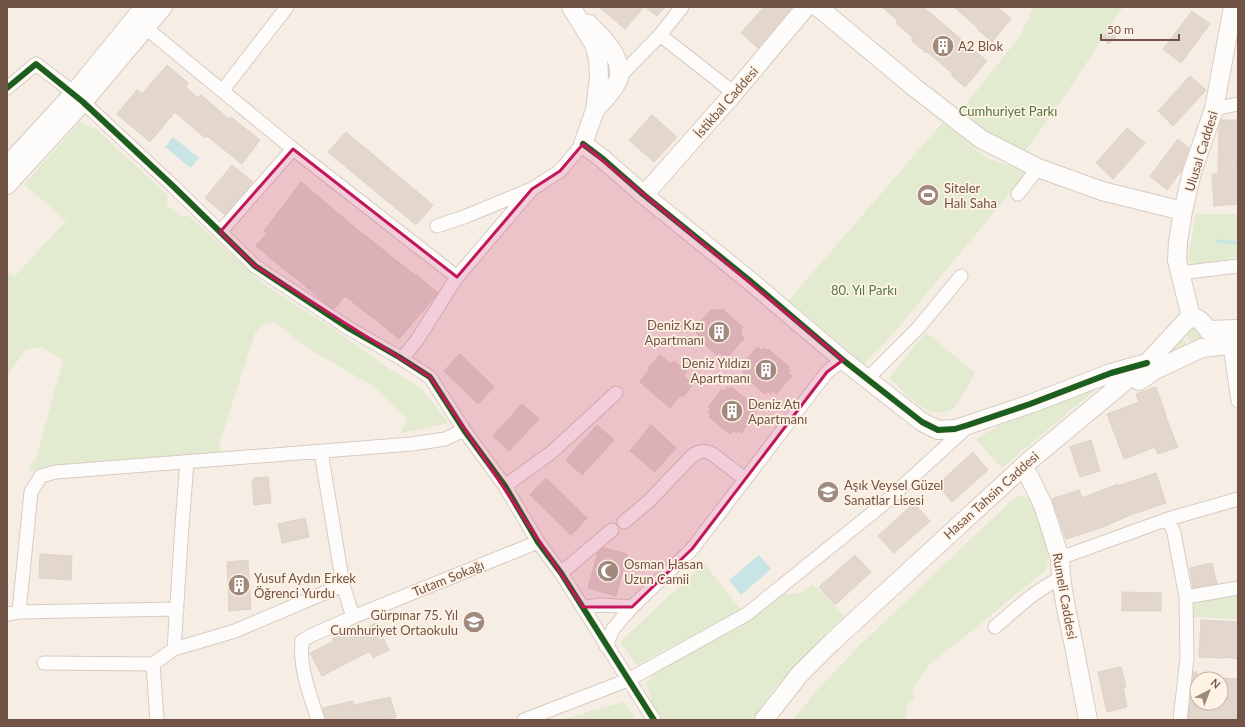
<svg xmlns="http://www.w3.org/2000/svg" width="1245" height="727" font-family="Lato,sans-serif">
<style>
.green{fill:#e2ebd0}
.water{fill:#c8e4e5}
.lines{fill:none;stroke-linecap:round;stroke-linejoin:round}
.stream{stroke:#c8e4e5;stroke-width:3}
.building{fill:#e2d6cd;stroke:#ded1c8}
.street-casing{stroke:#d7cbc3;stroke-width:15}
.secondary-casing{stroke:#d6cbc2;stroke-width:20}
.street{stroke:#fefcfb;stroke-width:13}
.secondary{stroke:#fefcfb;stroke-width:18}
.cycleway-casing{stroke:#fff3e5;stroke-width:8}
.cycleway{stroke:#1b5e20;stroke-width:6}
.marked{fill:#c2185b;fill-opacity:0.2;stroke:#c2185b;stroke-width:3;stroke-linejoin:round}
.labels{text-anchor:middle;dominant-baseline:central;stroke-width:3.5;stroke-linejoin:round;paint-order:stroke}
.poi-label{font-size:13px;fill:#725447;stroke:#fff3e5;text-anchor:start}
.street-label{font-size:13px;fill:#725447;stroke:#fff3e5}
.park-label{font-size:13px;fill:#547840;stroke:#fff3e5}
</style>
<rect width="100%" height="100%" fill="#f6eee5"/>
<!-- green -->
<path class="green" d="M1034 7H1123L1060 103 1019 159 954 119 1020 36Z
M80 122 98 130 167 195V205L181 217 188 215 266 286 337 331 391 370 421 388 449 423 401 433 407 418 373 386 309 349 274 322 262 325 255 333 219 445 221 453 63 467 29 471 30 464 36 459 63 360 41 347 26 349 7 376V272L14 277 66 221 24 184Z
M943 122 988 159 1028 171 909 315 885 343 863 365 837 341 788 301Z
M1196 214H1238V257L1194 265 1188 259Z
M1192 323 1201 334 1200 340 1194 345 1182 330Z
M926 332 975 373C971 380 958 405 954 408 930 425 905 392 889 378Z
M1179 333 1187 344 1188 349 1153 359Z
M1108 379 1002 468 975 439 1032 408Z
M1022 495 1034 502 1044 527 1048 560 1046 570 963 638 930 664 912 689 914 699 906 707 908 720H793L816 691 860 645 1013 499Z
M704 563 741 610 695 634 637 665 620 642Z
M813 584 845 616 822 637 772 691 753 720H662L652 703 646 684 657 670 783 594 801 593Z
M1238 593V619L1192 617V605L1196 601Z
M624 702 637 720H559Z"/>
<!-- water -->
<path class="water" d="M173 137 199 158 191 168 165 147Z
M759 555 771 569 741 595 729 580Z"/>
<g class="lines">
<!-- stream -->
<path class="stream" d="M1217 241 1238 243"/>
</g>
<!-- building -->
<path class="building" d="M599 7H644L625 29Z
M645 7H665L657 16Z
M764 7H792L758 48 741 33Z
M882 7H923L987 61 965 87 952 76 953 74 927 52 926 53 911 40 913 38 896 23 898 21Z
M954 7H998L1011 19 992 42 977 29 978 28Z
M1192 11 1210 24 1181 63 1163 49Z
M1108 31 1116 37 1109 44 1102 38Z
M167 65 188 83 186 87 198 98 201 95 229 119 231 117 260 140 242 164 207 136 205 138 175 112 150 142 117 114 137 90 142 94Z
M1190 76 1206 90 1173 126 1158 111Z
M652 115 677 137 654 162 629 140Z
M1221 120H1238L1237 172H1238V204L1214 206 1212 174H1218L1219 128Z
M1127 128 1145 143 1113 179 1096 163Z
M346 132 433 205 416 225 328 152Z
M1178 139 1189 148 1181 171 1167 190 1150 176Z
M232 165 253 182 225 215 205 198Z
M301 182 358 230 416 276 417 275 438 293 399 339 374 318H373L345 296 334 309 326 304 292 275V276L256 246 267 233 264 231Z
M712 309 715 311 717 309 720 311 722 309 743 327 740 331 742 333 741 335 744 338 728 357 725 354 723 356 719 352 717 355 697 338 699 336 696 333 697 332 694 329Z
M757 347 761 350 763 348 767 351 768 349 789 367 788 369 790 371 788 373 792 376 776 394 773 391 771 394 768 391 765 394 744 376 745 374 743 371 745 369 741 366Z
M460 354 494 387 478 404 444 371Z
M660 355 670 364 674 361 687 371 683 376 693 384 683 397 681 395 670 408 640 382 649 370 648 368Z
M727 387 729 389 731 387 754 405 753 406 755 410 753 412 756 414 741 433 738 431 736 433 733 430 730 434 709 417 711 415 708 413 711 409 708 407 722 389 725 391Z
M1156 387 1166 415H1165L1178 447 1158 454 1155 447 1124 459 1107 414 1139 402 1136 394Z
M522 404 539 419 509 451 493 436Z
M597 425 614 440 582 475 566 460Z
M651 425 676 448 655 472 630 451Z
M1091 440 1100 471 1080 477 1070 447Z
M973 452 988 470 952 502 937 485Z
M1156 473 1166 503 1130 515 1103 527 1066 539 1052 499 1079 490 1082 498 1118 484V486Z
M268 477 271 503 254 505 252 480H254V478Z
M546 478 587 518 571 535 530 495Z
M914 503 930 521 894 553 878 536Z
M305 518 309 537 282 543 278 524Z
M604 548 627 554 616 596 588 588 598 552Z
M40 554 72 556 71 580 39 578Z
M855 555 871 572 835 605 819 587Z
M248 560 251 609 229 611 227 562Z
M1212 563 1217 584 1193 588 1190 568Z
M1122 592 1161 593V611H1122Z
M1201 620 1238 622V659L1224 657V658L1199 657Z
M376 623 389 650 373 658 370 651 322 676 310 653 334 641 332 639 350 630 352 634Z
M1121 667 1126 687H1123L1127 707 1107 712 1098 672Z
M1193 672H1197V703H1222L1223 678 1238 679V720H1188Z
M390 697 396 717 390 719V720H326L323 708 353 701 354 705Z"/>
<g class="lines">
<!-- street casing -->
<g class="street-casing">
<path id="street" d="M146 28 293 149 457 277
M660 35 734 93
M619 77 660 35 682 7
M7 88 36 64 74 93
M223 90 287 7
M83 102 173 186 255 266 350 329 399 357 430 377 464 430 505 486 538 542 561 573 654 720
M1214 109 1238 104
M1018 194 1038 168
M437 226 464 217 532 189 560 171 583 144
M220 232 293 149
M1180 273 1238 266
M1230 345 1238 401
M402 359 417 340 457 277 532 189
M868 378 919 327 961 276
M321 452 343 585 353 617
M505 486 552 452 616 393
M1168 519 1174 533 1186 597 1187 658 1180 720
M624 522 648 502 692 456C698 451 703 450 711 453L745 479
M1060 558 1168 519 1238 499
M561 573 612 530
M1186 597 1238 588
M583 607 602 605 632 607
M19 612 31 492 41 476 56 472 412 444 445 439 464 430
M7 614 19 612 177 609
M995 627C1017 608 1034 591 1061 578
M606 646 613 629 632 607 692 549 827 372 843 360
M174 649 235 631 343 585
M44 663 153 664
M157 720 153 664 174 649 182 525 187 462
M318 720C310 695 299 667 302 641L310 636 353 617 538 542
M524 720 628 680 747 614 881 506 967 427"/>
</g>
<!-- secondary casing -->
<g class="secondary-casing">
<path id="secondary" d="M571 7 594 44 598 59 599 77 595 110 583 144 603 159 644 195 749 280 843 360 922 422 938 430 955 429 968 425 1030 404 1111 373 1147 363
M818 7 914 87 981 139 1038 168 1102 191 1183 211
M589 24C602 38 618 51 619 71 619 73 620 75 619 77 617 87 602 102 595 110
M7 166 74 93 144 7
M7 185 83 102 163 7
M644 195 734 93 806 7
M1189 319 1190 313 1177 260 1178 242 1183 211 1192 172 1214 109 1233 7
M1139 381 1155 370 1202 348 1238 344
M1029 476 1043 505 1060 558 1061 578 1066 608 1074 646 1088 720
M764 720 799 675 832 642 1029 461 1147 363 1185 322C1197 313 1201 321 1208 330L1238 329"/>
</g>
<!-- street -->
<use href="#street" class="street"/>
<!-- secondary -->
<use href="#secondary" class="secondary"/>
<!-- cycleway casing -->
<g class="cycleway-casing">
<path id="cycleway" d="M7 88 36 64 83 102 173 186 255 266 350 329 399 357 430 377 464 430 505 486 538 542 561 573 654 720
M583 144 603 159 644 195 749 280 843 360 922 422 938 430 955 429 968 425 1030 404 1111 373 1147 363"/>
</g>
<!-- cycleway -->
<use href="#cycleway" class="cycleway"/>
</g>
<!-- marked area -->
<path class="marked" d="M583 144 843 360 827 372 692 549 632 607H583L430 377 255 266 220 232 293 149 457 277 532 189 560 171Z"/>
<!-- icons -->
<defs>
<g id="building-disc" transform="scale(1.15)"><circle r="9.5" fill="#a08a7e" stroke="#fff3e5"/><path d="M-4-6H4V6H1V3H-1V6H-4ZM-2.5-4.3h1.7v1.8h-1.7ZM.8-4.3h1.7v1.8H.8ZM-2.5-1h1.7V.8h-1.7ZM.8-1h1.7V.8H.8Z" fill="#fff"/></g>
<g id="stadium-disc" transform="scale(1.15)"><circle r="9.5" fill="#a08a7e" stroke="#fff3e5"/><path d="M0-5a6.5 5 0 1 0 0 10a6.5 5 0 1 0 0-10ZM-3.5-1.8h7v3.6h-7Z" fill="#fff"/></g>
<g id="school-disc" transform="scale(1.15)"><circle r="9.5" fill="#a08a7e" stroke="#fff3e5"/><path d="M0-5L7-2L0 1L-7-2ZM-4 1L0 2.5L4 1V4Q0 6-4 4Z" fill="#fff"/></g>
<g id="mosque-disc" transform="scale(1.15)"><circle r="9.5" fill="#a08a7e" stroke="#fff3e5"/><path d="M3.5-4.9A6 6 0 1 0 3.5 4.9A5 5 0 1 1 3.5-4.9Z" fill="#fff"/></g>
</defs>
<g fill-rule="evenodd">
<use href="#building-disc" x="943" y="46"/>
<use href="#stadium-disc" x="928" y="195"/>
<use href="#building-disc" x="719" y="332"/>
<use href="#building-disc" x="766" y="370"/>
<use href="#building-disc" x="732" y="411"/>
<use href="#school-disc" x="828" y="492"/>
<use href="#mosque-disc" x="608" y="571"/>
<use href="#building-disc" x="239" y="585"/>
<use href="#school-disc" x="474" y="622"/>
</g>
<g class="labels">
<!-- poi labels -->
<g class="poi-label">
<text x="958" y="46">A2 Blok</text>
<text x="944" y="188">Siteler<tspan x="944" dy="15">Halı Saha</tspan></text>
<text x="704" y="325" text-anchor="end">Deniz Kızı<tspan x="704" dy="15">Apartmanı</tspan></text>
<text x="750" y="363" text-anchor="end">Deniz Yıldızı<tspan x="750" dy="15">Apartmanı</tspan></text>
<text x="748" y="404">Deniz Atı<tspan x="748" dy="15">Apartmanı</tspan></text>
<text x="844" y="485">Aşık Veysel Güzel<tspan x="844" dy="15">Sanatlar Lisesi</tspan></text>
<text x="624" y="564">Osman Hasan<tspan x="624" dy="15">Uzun Camii</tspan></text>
<text x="254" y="578">Yusuf Aydın Erkek<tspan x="254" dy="15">Öğrenci Yurdu</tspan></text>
<text x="458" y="615" text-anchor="end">Gürpınar 75. Yıl<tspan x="458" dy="15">Cumhuriyet Ortaokulu</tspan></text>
</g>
<!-- street labels -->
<g class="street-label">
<text transform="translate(726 102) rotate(-49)">İstikbal Caddesi</text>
<text transform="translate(1201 151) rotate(-73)">Ulusal Caddesi</text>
<text transform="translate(991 495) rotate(-42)">Hasan Tahsin Caddesi</text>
<text transform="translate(448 578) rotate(-22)">Tutam Sokağı</text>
<text transform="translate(1065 596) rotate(80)">Rumeli Caddesi</text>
</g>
<!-- park labels -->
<g class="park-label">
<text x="1008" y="111">Cumhuriyet Parkı</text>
<text x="864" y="290">80. Yıl Parkı</text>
</g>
</g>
<!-- border -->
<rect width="1245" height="727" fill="none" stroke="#725447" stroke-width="16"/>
<!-- north arrow -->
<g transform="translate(1209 691) rotate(42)"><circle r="19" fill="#fff3e5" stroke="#c7b3a6"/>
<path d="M0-3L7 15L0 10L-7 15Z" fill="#a08a7e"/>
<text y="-6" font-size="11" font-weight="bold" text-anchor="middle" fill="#725447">N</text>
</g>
<!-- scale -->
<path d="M1101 34v6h78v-6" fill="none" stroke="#725447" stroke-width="2"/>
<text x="1107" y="34" font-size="12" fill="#725447" stroke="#fff3e5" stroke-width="3" paint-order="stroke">50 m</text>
</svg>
